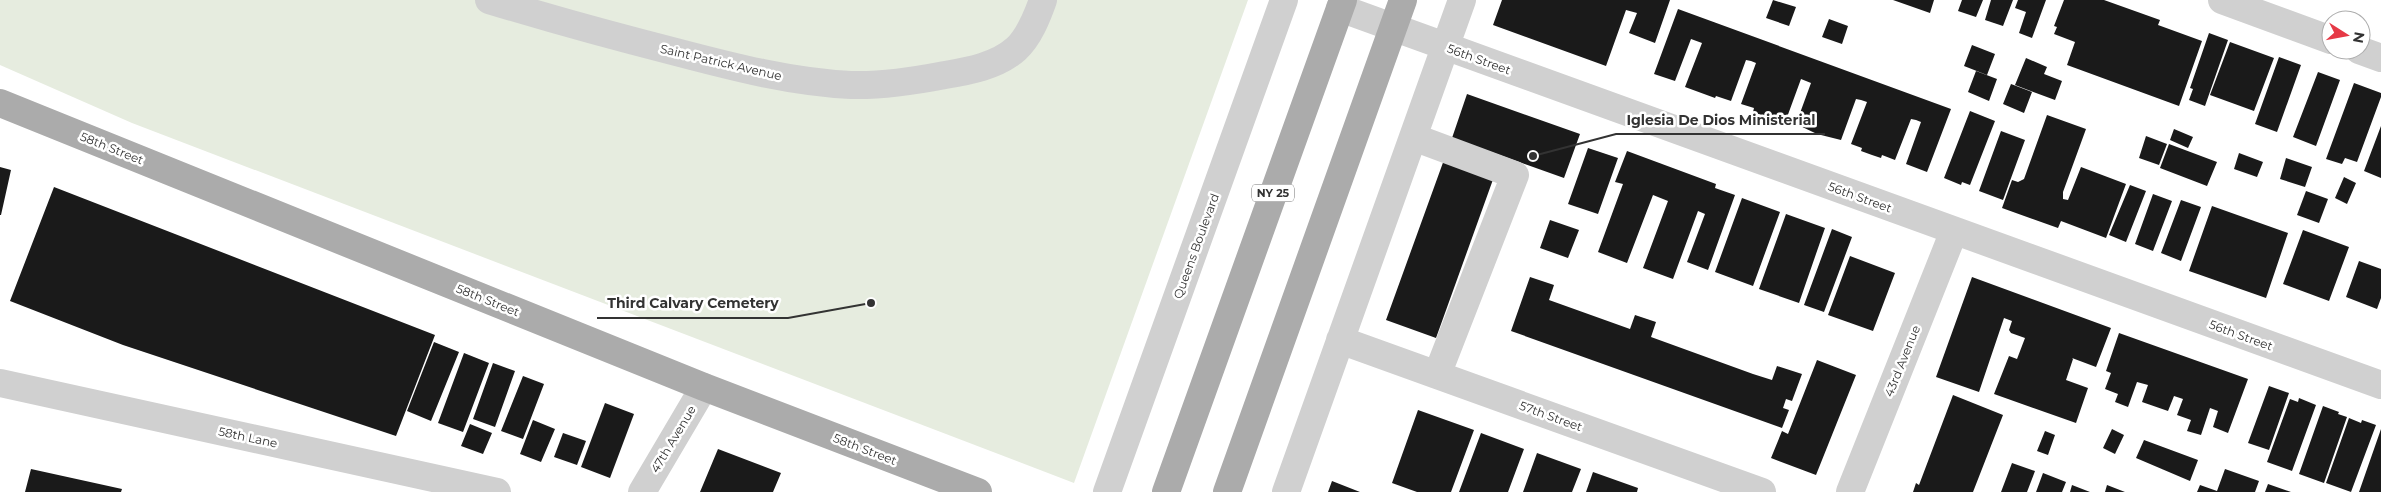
<svg xmlns="http://www.w3.org/2000/svg" width="2381" height="492" font-family="Montserrat,sans-serif">
<style>
.green{fill:#e6ecdf}
.building{fill:#1a1a1a}
.lines{fill:none;stroke-linecap:round;stroke-linejoin:round}
.minor{stroke:#d0d0d0;stroke-width:28}
.major{stroke:#ababab;stroke-width:28}
.labels{text-anchor:middle;dominant-baseline:central;stroke-width:5;stroke-linejoin:round;paint-order:stroke}
.shield{fill:#fff;stroke:#707070;stroke-width:1}
.shield-label{font-size:11px;font-weight:bold;fill:#333}
.street-label{font-size:12px;fill:#333;stroke:#fff}
.leader{fill:none;stroke:#333;stroke-width:2}
.callout-dot{fill:#333;stroke:#fff;stroke-width:2}
.callout-label{font-size:14px;text-anchor:middle;font-weight:bold;fill:#333;stroke:#fff;stroke-width:5;stroke-linejoin:round;paint-order:stroke}
</style>
<rect width="100%" height="100%" fill="#fff"/>
<!-- green -->
<path class="green" d="M0 0H1248L1074 483 132 123 0 65Z"/>
<!-- building -->
<path class="building" d="M1502 0H1670L1655 43 1629 33 1637 13 1626 10 1606 66 1493 25Z
M1773 0 1796 7 1789 26 1766 18Z
M1893 0H1934L1930 13Z
M1962 0H1983L1976 17 1958 11Z
M1991 0H2013L2003 26 1985 20Z
M2018 0H2046L2032 38 2019 33 2026 12 2015 8Z
M2064 0H2104L2160 20 2158 25 2202 41 2179 106 2067 65 2075 42 2054 34 2057 27 2054 26Z
M1678 9 1951 109 1927 172 1906 164 1921 122 1916 120 1911 119 1895 160 1882 155 1881 158 1872 155 1861 151 1862 148 1851 144 1867 102 1861 100 1856 99 1841 140 1817 134 1796 124 1811 83 1801 79 1786 120 1773 115 1772 119 1753 112 1754 108 1741 104 1756 63 1751 61 1746 60 1731 101 1716 96 1715 98 1685 87 1702 43 1691 39 1675 81 1654 74Z
M1829 19 1848 26 1842 44 1822 37Z
M2209 33 2228 40 2205 106 2189 100 2193 89 2190 88Z
M2230 42 2274 58 2254 111 2210 95Z
M1972 45 1995 54 1987 75 1964 66Z
M2279 57 2301 65 2277 132 2255 124Z
M2026 58 2047 67 2044 74 2062 81 2055 100 2015 85Z
M1976 71 1997 79 1989 101 1968 92Z
M2318 72 2340 80 2316 146 2293 137Z
M2354 83 2381 93V97L2357 162 2345 158 2342 164 2326 159Z
M2011 84 2032 92 2024 113 2003 104Z
M1467 94 1580 134 1564 178 1452 138Z
M1970 111 1995 121 1970 185 1962 182 1961 185 1944 178Z
M2047 115 2086 129 2063 192V199L2068 200 2081 167 2126 184 2106 238 2061 221 2058 228 2002 208 2012 180 2018 182 2024 179Z
M2381 126V178L2364 171Z
M2174 129 2193 137 2188 148 2170 140Z
M2001 131 2025 140 2003 200 1979 191Z
M2146 136 2167 144 2159 165 2139 158Z
M2169 144 2217 162 2207 186 2160 168Z
M1588 148 1618 158 1598 214 1568 204Z
M1627 151 1716 184 1715 188 1735 195 1708 270 1687 262 1705 214 1698 211 1673 279 1643 268 1668 201 1653 195 1627 263 1598 252 1623 184 1615 182Z
M2239 153 2263 162 2257 177 2234 169Z
M1445 157 1495 174 1436 338 1386 320Z
M2286 158 2312 167 2305 187 2280 179Z
M0 167 11 170 1 215H0Z
M2344 177 2356 183 2347 204 2335 198Z
M2130 185 2146 191 2126 242 2109 235Z
M54 187 435 335 396 436 123 345 10 301Z
M2306 191 2328 199 2319 223 2297 215Z
M2153 194 2172 201 2153 251 2135 244Z
M1742 198 1780 212 1753 286 1715 272Z
M2181 200 2201 207 2181 261 2161 253Z
M2212 206 2288 233 2266 298 2189 271Z
M1786 214 1825 228 1799 303 1759 289Z
M1550 220 1579 230 1568 258 1540 248Z
M1832 229 1852 237 1824 312 1804 305Z
M2303 230 2349 247 2329 301 2283 284Z
M1850 256 1895 273 1873 331 1828 315Z
M2359 261 2381 269V298L2377 309 2346 297Z
M1530 277 1554 285 1549 300 1630 329 1635 315 1656 322 1651 337 1753 374 1772 380 1777 366 1802 374 1792 401 1786 399 1783 408 1789 410 1782 428 1511 331Z
M1972 277 2111 328 2096 367 2072 358 2073 359 2066 380 2088 388 2076 423 1994 394 2009 356 2017 359 2025 338 2011 333 2009 330 2012 321 2004 318 1979 392 1936 377Z
M2119 333 2248 379 2228 433 2213 427 2218 411 2210 408 2201 435 2187 431 2191 420 2177 415 2183 399 2174 396 2168 411 2142 402 2148 385 2137 382 2128 407 2115 402 2118 394 2105 389 2111 373 2106 371Z
M434 342 459 352 431 421 407 411Z
M464 353 489 363 463 432 438 423Z
M1817 360 1856 375 1816 475 1771 458 1782 431 1788 434Z
M493 363 515 371 495 427 473 419Z
M523 376 544 384 523 439 501 431Z
M2269 386 2289 393 2269 450 2248 443Z
M1953 395 2003 415 1973 492H1913L1916 483 1919 485Z
M2299 398 2316 405 2292 471 2267 462 2290 399 2298 402Z
M605 403 634 414 610 478 581 467Z
M2323 406 2339 412 2338 414 2347 417 2324 483 2299 474Z
M1418 410 1474 430 1451 492H1417L1392 483Z
M2349 418 2361 423 2362 420 2376 425 2351 492 2326 483Z
M533 420 555 429 541 462 520 454Z
M470 424 492 433 483 454 461 446Z
M2112 429 2124 435 2115 454 2103 448Z
M2381 429V492H2359Z
M2045 431 2055 435 2048 455 2037 451Z
M563 433 586 441 577 465 554 457Z
M1481 433 1524 449 1508 492H1459Z
M2144 440 2198 460 2190 481 2136 458Z
M718 449 781 473 773 492H700Z
M1537 453 1581 469 1572 492H1523Z
M2012 463 2035 471 2027 492H2001Z
M31 469 122 489 121 492H25Z
M2225 469 2259 481 2255 492H2197L2200 485 2217 491Z
M1593 472 1638 488 1637 492H1586Z
M2043 473 2066 482 2062 492H2036Z
M1332 481 1360 492H1328Z
M2268 484 2291 492H2265Z
M2072 485 2090 492H2070Z
M2107 485 2125 492H2105Z"/>
<g class="lines">
<!-- minor -->
<path class="minor" d="M489 0C551 19 613 36 676 52 733 67 791 82 851 85 883 86 914 81 945 75 969 71 997 66 1016 49 1029 37 1037 17 1043 0
M2222 0 2331 40
M1340 8 2381 385
M2359 50 2381 58
M1413 137 1515 175 1437 375
M1340 340 1762 492
M0 383 497 492
M642 492 704 387
M1107 492 1284 0
M1286 492 1462 0
M1850 492 1954 231"/>
<!-- major -->
<path class="major" d="M0 103 704 387 978 492
M1166 492 1343 0
M1227 492 1403 0"/>
</g>
<g class="labels">
<!-- shield labels -->
<rect class="shield" x="1252" y="184.5" width="42" height="17" rx="4"/>
<g class="shield-label">
<text x="1273" y="193">NY 25</text>
</g>
<!-- street labels -->
<g class="street-label">
<text transform="translate(1479 59) rotate(20)">56th Street</text>
<text transform="translate(721 62) rotate(13)">Saint Patrick Avenue</text>
<text transform="translate(112 148) rotate(22)">58th Street</text>
<text transform="translate(1860 197) rotate(20)">56th Street</text>
<text transform="translate(1196 246) rotate(-70)">Queens Boulevard</text>
<text transform="translate(488 300) rotate(22)">58th Street</text>
<text transform="translate(2241 335) rotate(20)">56th Street</text>
<text transform="translate(1902 361) rotate(-68)">43rd Avenue</text>
<text transform="translate(1551 416) rotate(20)">57th Street</text>
<text transform="translate(248 437) rotate(12)">58th Lane</text>
<text transform="translate(673 439) rotate(-59)">47th Avenue</text>
<text transform="translate(865 449) rotate(21)">58th Street</text>
</g>
</g>
<!-- callouts -->
<path class="leader" d="M1533 156L1616 134H1825M871 303L788 318H597"/>
<g class="callout-dot">
<circle cx="1533" cy="156" r="5"/>
<circle cx="871" cy="303" r="5"/>
</g>
<g class="callout-label">
<text x="1721" y="125">Iglesia De Dios Ministerial</text>
<text x="693" y="308">Third Calvary Cemetery</text>
</g>
<!-- north arrow -->
<g transform="translate(2346 35) rotate(101)"><circle r="24" fill="#ffffff" stroke="#adadad"/>
<path d="M0-4L9 19L0 12L-9 19Z" fill="#e63946"/>
<text y="-8" font-size="14" font-weight="bold" text-anchor="middle" fill="#333333">N</text>
</g>
</svg>
